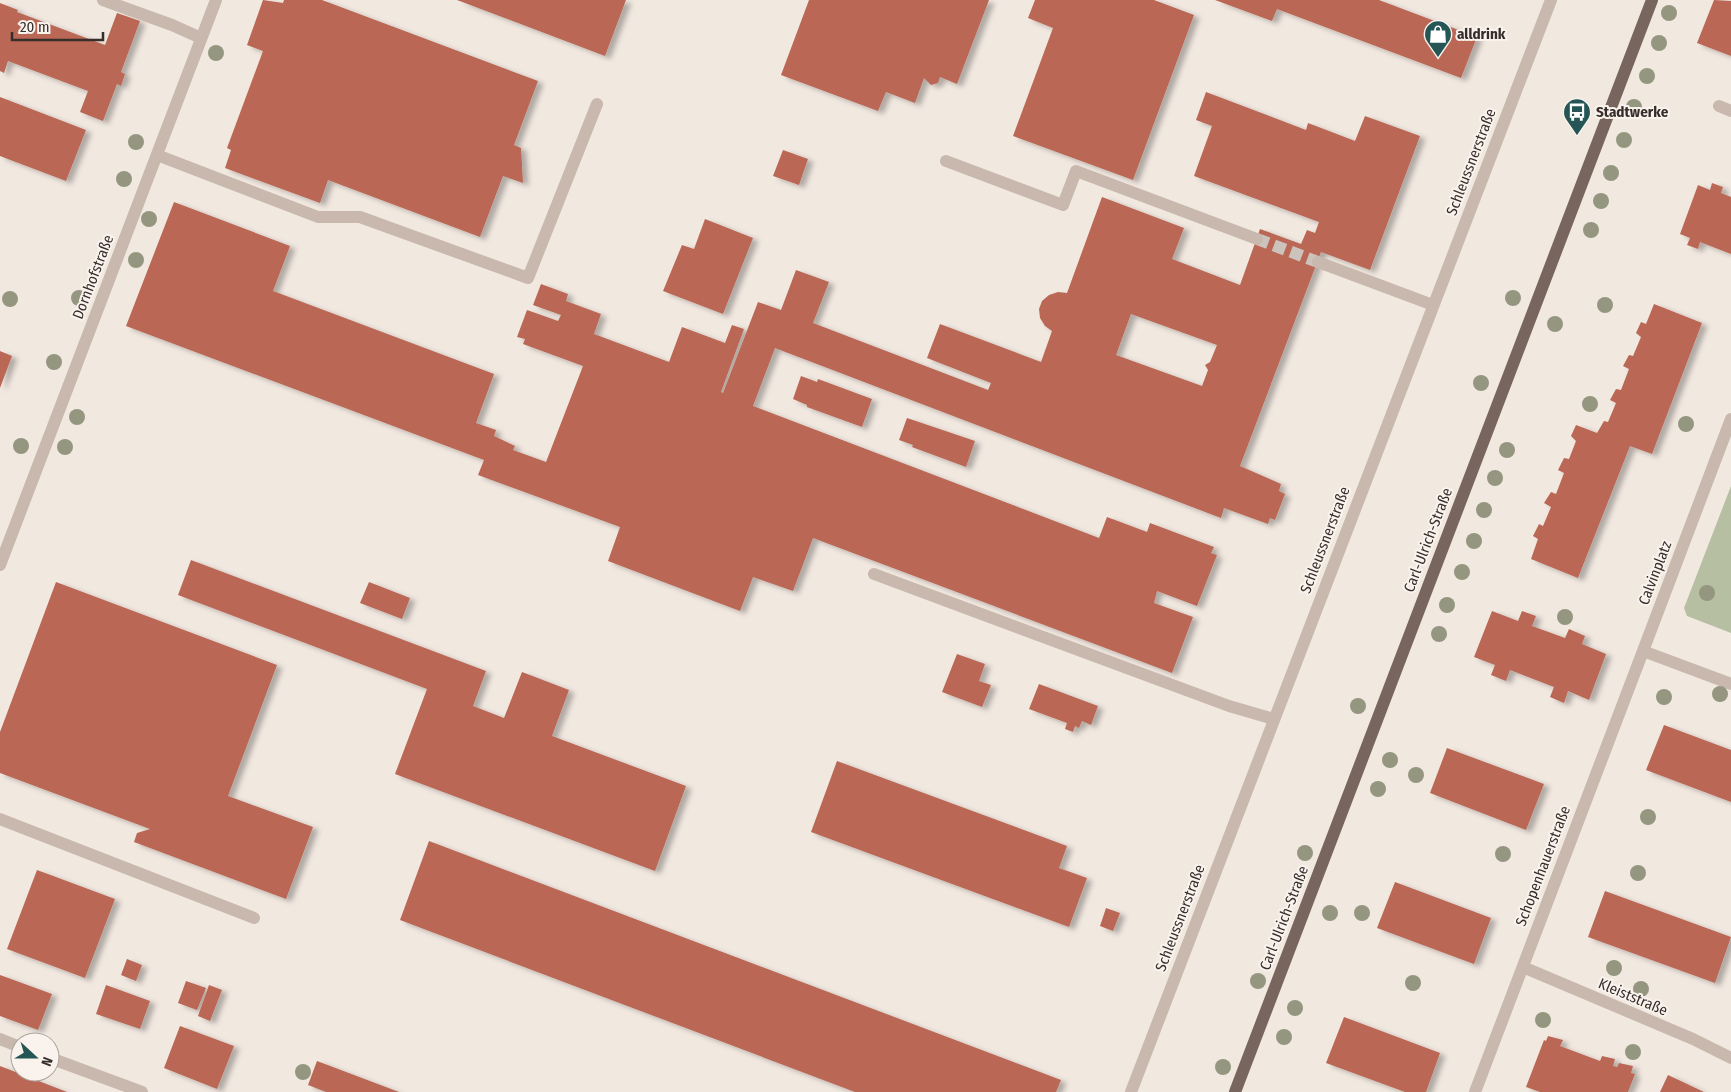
<svg xmlns="http://www.w3.org/2000/svg" width="1731" height="1092" font-family="'Fira Sans Condensed',sans-serif">
<style>
.green{fill:#b7bfa2}
.building{fill:#ba6755;fill-rule:evenodd;filter:url(#shadow)}
.lines{fill:none;stroke-linecap:round;stroke-linejoin:round}
.minor-tunnel{stroke:#ccc3bc;stroke-width:12;stroke-dasharray:12 6;stroke-linecap:butt}
.minor{stroke:#c8b8ad;stroke-width:12}
.major{stroke:#77655e;stroke-width:12}
.tree{fill:#959680}
.labels{text-anchor:middle;dominant-baseline:central;stroke-width:4;stroke-linejoin:round;paint-order:stroke}
.poi-label{font-size:15px;font-weight:bold;fill:#372e2b;stroke:#f9f2ed;text-anchor:start}
.street-label{font-size:15px;fill:#372e2b;stroke:#f9f2ed}
</style>
<defs>
<filter id="shadow"><feDropShadow dx="5.5" dy="3" stdDeviation="2.5" flood-color="#0004"/></filter>
</defs>
<rect width="100%" height="100%" fill="#f1e8e0"/>
<!-- green -->
<path class="green" d="M1731 486V633L1687 616 1684 608Z"/>
<!-- building -->
<path class="building" d="M263 0 283 3 284 0H322L538 81 514 145 521 148 523 183 503 176 480 237 328 180 320 203 225 168 231 150 227 148 263 51 247 45Z
M457 0H626L605 56Z
M809 0H989L957 84 940 77 938 83 931 85 924 78 915 103 886 92 878 111 781 75Z
M1035 0H1154L1194 15 1133 180 1013 136 1053 28 1028 18Z
M1215 0H1379L1477 37 1461 78 1277 9 1272 21Z
M1714 0 1731 1V56L1697 43Z
M0 3 18 10 17 12 105 45 117 13 140 21 121 72 125 74 121 86 117 84 103 121 80 112 88 91 8 61 4 73 0 71Z
M1206 92 1306 130 1308 123 1355 141 1365 116 1420 136 1370 270 1321 252 1240 466 1281 484 1279 491 1285 494 1275 520 1270 518 1268 524 1224 508 1221 518 775 348 753 406 1099 538 1107 517 1147 532 1150 523 1214 547 1211 553 1217 555 1197 606 1157 591 1154 603 1193 617 1172 673 813 538 793 591 753 577 740 611 608 561 620 527 478 475 484 460 126 326 174 202 290 246 273 291 494 374 476 423 496 430 494 436 515 446 513 450 546 462 583 366 523 344 525 339 517 337 527 310 558 321 561 315 533 305 541 284 568 294 566 301 601 314 594 334 669 362 682 327 725 343 732 325 744 329 721 392 723 393 758 302 781 310 796 270 829 282 813 323 988 390 991 383 927 358 940 324 1041 362 1052 331 1045 326 1040 318 1039 309 1042 301 1049 295 1058 292 1067 293 1102 197 1184 228 1172 259 1240 285 1260 229 1301 244 1307 230 1315 233 1319 222 1194 176 1212 126 1196 120ZM1131 314 1217 345 1210 362 1205 365 1208 370 1202 386 1116 355Z
M0 97 86 130 66 181 0 156Z
M783 150 808 159 799 185 773 176Z
M1712 183 1723 187 1721 193 1731 197V254L1700 242 1698 249 1687 245 1690 238 1680 234 1698 185 1710 190Z
M705 219 753 238 723 314 663 291 682 245 694 249Z
M1654 304 1702 323 1652 454 1630 446 1578 578 1531 559 1538 539 1533 536 1539 524 1543 526 1551 507 1544 503 1551 492 1556 494 1564 473 1558 470 1564 458 1569 459 1576 441 1571 436 1576 425 1597 433 1604 421 1608 422 1616 403 1610 400 1616 389 1621 390 1629 369 1623 366 1629 355 1633 356 1641 337 1636 333 1641 322 1646 324Z
M0 351 12 356 0 388Z
M801 376 817 382 818 379 872 399 862 427 807 407V405L793 399Z
M907 418 975 441 966 467 912 447 913 445 899 440Z
M191 560 486 671 473 706 504 718 522 672 569 690 552 736 686 786 655 871 395 774 427 689 178 595Z
M56 582 277 665 228 796 313 827 286 899 134 842 137 833 150 829 0 773V732Z
M369 582 410 598 402 619 360 603Z
M1492 611 1518 621 1522 611 1536 616 1532 626 1565 638 1569 629 1585 636 1582 644 1606 654 1589 700 1568 691 1564 703 1550 697 1554 687 1510 670 1506 681 1491 675 1495 665 1474 657Z
M957 654 985 664 979 681 991 685 982 707 942 692Z
M1039 684 1098 706 1091 725 1082 721 1079 728 1075 726 1073 732 1065 729 1067 723 1029 709Z
M1664 725 1731 750V802L1646 770Z
M1447 748 1544 784 1526 830 1430 793Z
M837 761 1067 846 1059 868 1087 878 1069 927 811 832Z
M429 841 1061 1080 1056 1092H855L400 920Z
M37 870 115 899 85 978 7 949Z
M1395 882 1491 918 1474 964 1377 928Z
M1605 891 1731 937 1715 983 1588 937Z
M1106 908 1120 913 1113 931 1100 926Z
M127 959 142 965 136 981 121 975Z
M0 975 52 994 38 1030 0 1016Z
M186 981 206 988 197 1010 178 1003Z
M106 985 150 1001 140 1029 96 1014Z
M209 985 222 990 210 1021 198 1016Z
M1344 1017 1440 1053 1426 1092H1405L1326 1063Z
M180 1026 234 1046 217 1089 164 1068Z
M1548 1036 1563 1040 1560 1046 1600 1061 1602 1056 1615 1059 1613 1066 1617 1067 1619 1063 1633 1066 1631 1073 1635 1074 1628 1092H1540L1526 1087 1544 1040 1546 1041Z
M317 1061 399 1092H326L308 1085Z
M0 1066 67 1092H0Z
M1668 1075 1704 1092H1660Z"/>
<g class="lines">
<!-- minor-tunnel -->
<path class="minor-tunnel" d="M1257 239 1318 262"/>
<!-- minor -->
<path class="minor" d="M103 0 172 25 201 38
M1719 106 1731 111
M157 155 318 217H360L528 278 597 104
M946 161 1063 205 1076 171 1257 239
M1318 262 1433 305
M1731 419 1643 651 1731 684
M0 565 216 0
M874 574 1229 706 1274 719
M0 819 254 918
M1523 967 1693 1039 1731 1058
M0 1039 20 1047
M50 1058 142 1092
M1131 1092 1551 0
M1475 1092 1643 651"/>
<!-- major -->
<path class="major" d="M1235 1092 1652 0"/>
</g>
<!-- trees -->
<g class="tree">
<circle cx="1669" cy="13" r="8"/>
<circle cx="1659" cy="43" r="8"/>
<circle cx="216" cy="53" r="8"/>
<circle cx="1647" cy="76" r="8"/>
<circle cx="1634" cy="107" r="8"/>
<circle cx="1624" cy="140" r="8"/>
<circle cx="136" cy="142" r="8"/>
<circle cx="1611" cy="173" r="8"/>
<circle cx="124" cy="179" r="8"/>
<circle cx="1601" cy="201" r="8"/>
<circle cx="149" cy="219" r="8"/>
<circle cx="1591" cy="230" r="8"/>
<circle cx="136" cy="260" r="8"/>
<circle cx="79" cy="298" r="8"/>
<circle cx="1513" cy="298" r="8"/>
<circle cx="10" cy="299" r="8"/>
<circle cx="1605" cy="305" r="8"/>
<circle cx="1555" cy="324" r="8"/>
<circle cx="54" cy="362" r="8"/>
<circle cx="1481" cy="383" r="8"/>
<circle cx="1590" cy="404" r="8"/>
<circle cx="77" cy="417" r="8"/>
<circle cx="1686" cy="424" r="8"/>
<circle cx="21" cy="446" r="8"/>
<circle cx="65" cy="447" r="8"/>
<circle cx="1507" cy="450" r="8"/>
<circle cx="1495" cy="478" r="8"/>
<circle cx="1484" cy="510" r="8"/>
<circle cx="1474" cy="541" r="8"/>
<circle cx="1462" cy="572" r="8"/>
<circle cx="1707" cy="593" r="8"/>
<circle cx="1447" cy="605" r="8"/>
<circle cx="1565" cy="617" r="8"/>
<circle cx="1439" cy="634" r="8"/>
<circle cx="1720" cy="694" r="8"/>
<circle cx="1664" cy="697" r="8"/>
<circle cx="1358" cy="706" r="8"/>
<circle cx="1390" cy="760" r="8"/>
<circle cx="1416" cy="775" r="8"/>
<circle cx="1378" cy="789" r="8"/>
<circle cx="1648" cy="817" r="8"/>
<circle cx="1305" cy="853" r="8"/>
<circle cx="1503" cy="854" r="8"/>
<circle cx="1638" cy="873" r="8"/>
<circle cx="1330" cy="913" r="8"/>
<circle cx="1362" cy="913" r="8"/>
<circle cx="1614" cy="968" r="8"/>
<circle cx="1258" cy="981" r="8"/>
<circle cx="1413" cy="983" r="8"/>
<circle cx="1641" cy="989" r="8"/>
<circle cx="1295" cy="1008" r="8"/>
<circle cx="1543" cy="1020" r="8"/>
<circle cx="1284" cy="1037" r="8"/>
<circle cx="1633" cy="1052" r="8"/>
<circle cx="1223" cy="1067" r="8"/>
<circle cx="303" cy="1072" r="8"/>
</g>
<!-- icons -->
<defs>
<g id="shop-pin" transform="scale(1.4375)"><path d="M0 17L-7.5 6A9.5 9.5 0 1 1 7.5 6Z" fill="#255555" stroke="#f9f2ed"/><path d="M-5-2.5h2.3a2.7 3.5 0 0 1 5.4 0H5L5.5 6h-11ZM-1.5-2.5h3a1.5 2.3 0 0 0-3 0Z" fill="#fff"/></g>
<g id="bus-pin" transform="scale(1.4375)"><path d="M0 17L-7.5 6A9.5 9.5 0 1 1 7.5 6Z" fill="#255555" stroke="#f9f2ed"/><path d="M-5-6H5V4H4V6H2V4H-2V6H-4V4H-5ZM-3.5-4V0h7V-4ZM-3.5 1.2v1.5H-2V1.2ZM2 1.2v1.5H3.5V1.2Z" fill="#fff"/></g>
</defs>
<g fill-rule="evenodd">
<use href="#shop-pin" x="1438" y="34"/>
<use href="#bus-pin" x="1577" y="112"/>
</g>
<g class="labels">
<!-- poi labels -->
<g class="poi-label">
<text x="1457" y="34">alldrink</text>
<text x="1596" y="112">Stadtwerke</text>
</g>
<!-- street labels -->
<g class="street-label">
<text transform="translate(1471 162) rotate(-69)">Schleussnerstraße</text>
<text transform="translate(93 277) rotate(-69)">Dornhofstraße</text>
<text transform="translate(1325 540) rotate(-69)">Schleussnerstraße</text>
<text transform="translate(1428 540) rotate(-69)">Carl-Ulrich-Straße</text>
<text transform="translate(1655 573) rotate(-69)">Calvinplatz</text>
<text transform="translate(1543 866) rotate(-69)">Schopenhauerstraße</text>
<text transform="translate(1180 918) rotate(-69)">Schleussnerstraße</text>
<text transform="translate(1284 918) rotate(-69)">Carl-Ulrich-Straße</text>
<text transform="translate(1633 997) rotate(23)">Kleiststraße</text>
</g>
</g>
<!-- north arrow -->
<g transform="translate(35 1057) rotate(111)"><circle r="24" fill="#f9f2ed" stroke="#aba49f"/>
<path d="M0-4L9 19L0 12L-9 19Z" fill="#255555"/>
<text y="-8" font-size="14" font-weight="bold" text-anchor="middle" fill="#372e2b">N</text>
</g>
<!-- scale -->
<path d="M12 32v8h91v-8" fill="none" stroke="#372e2b" stroke-width="2.5"/>
<text x="20" y="32" font-size="15" fill="#372e2b" stroke="#f9f2ed" stroke-width="4" paint-order="stroke">20 m</text>
</svg>
